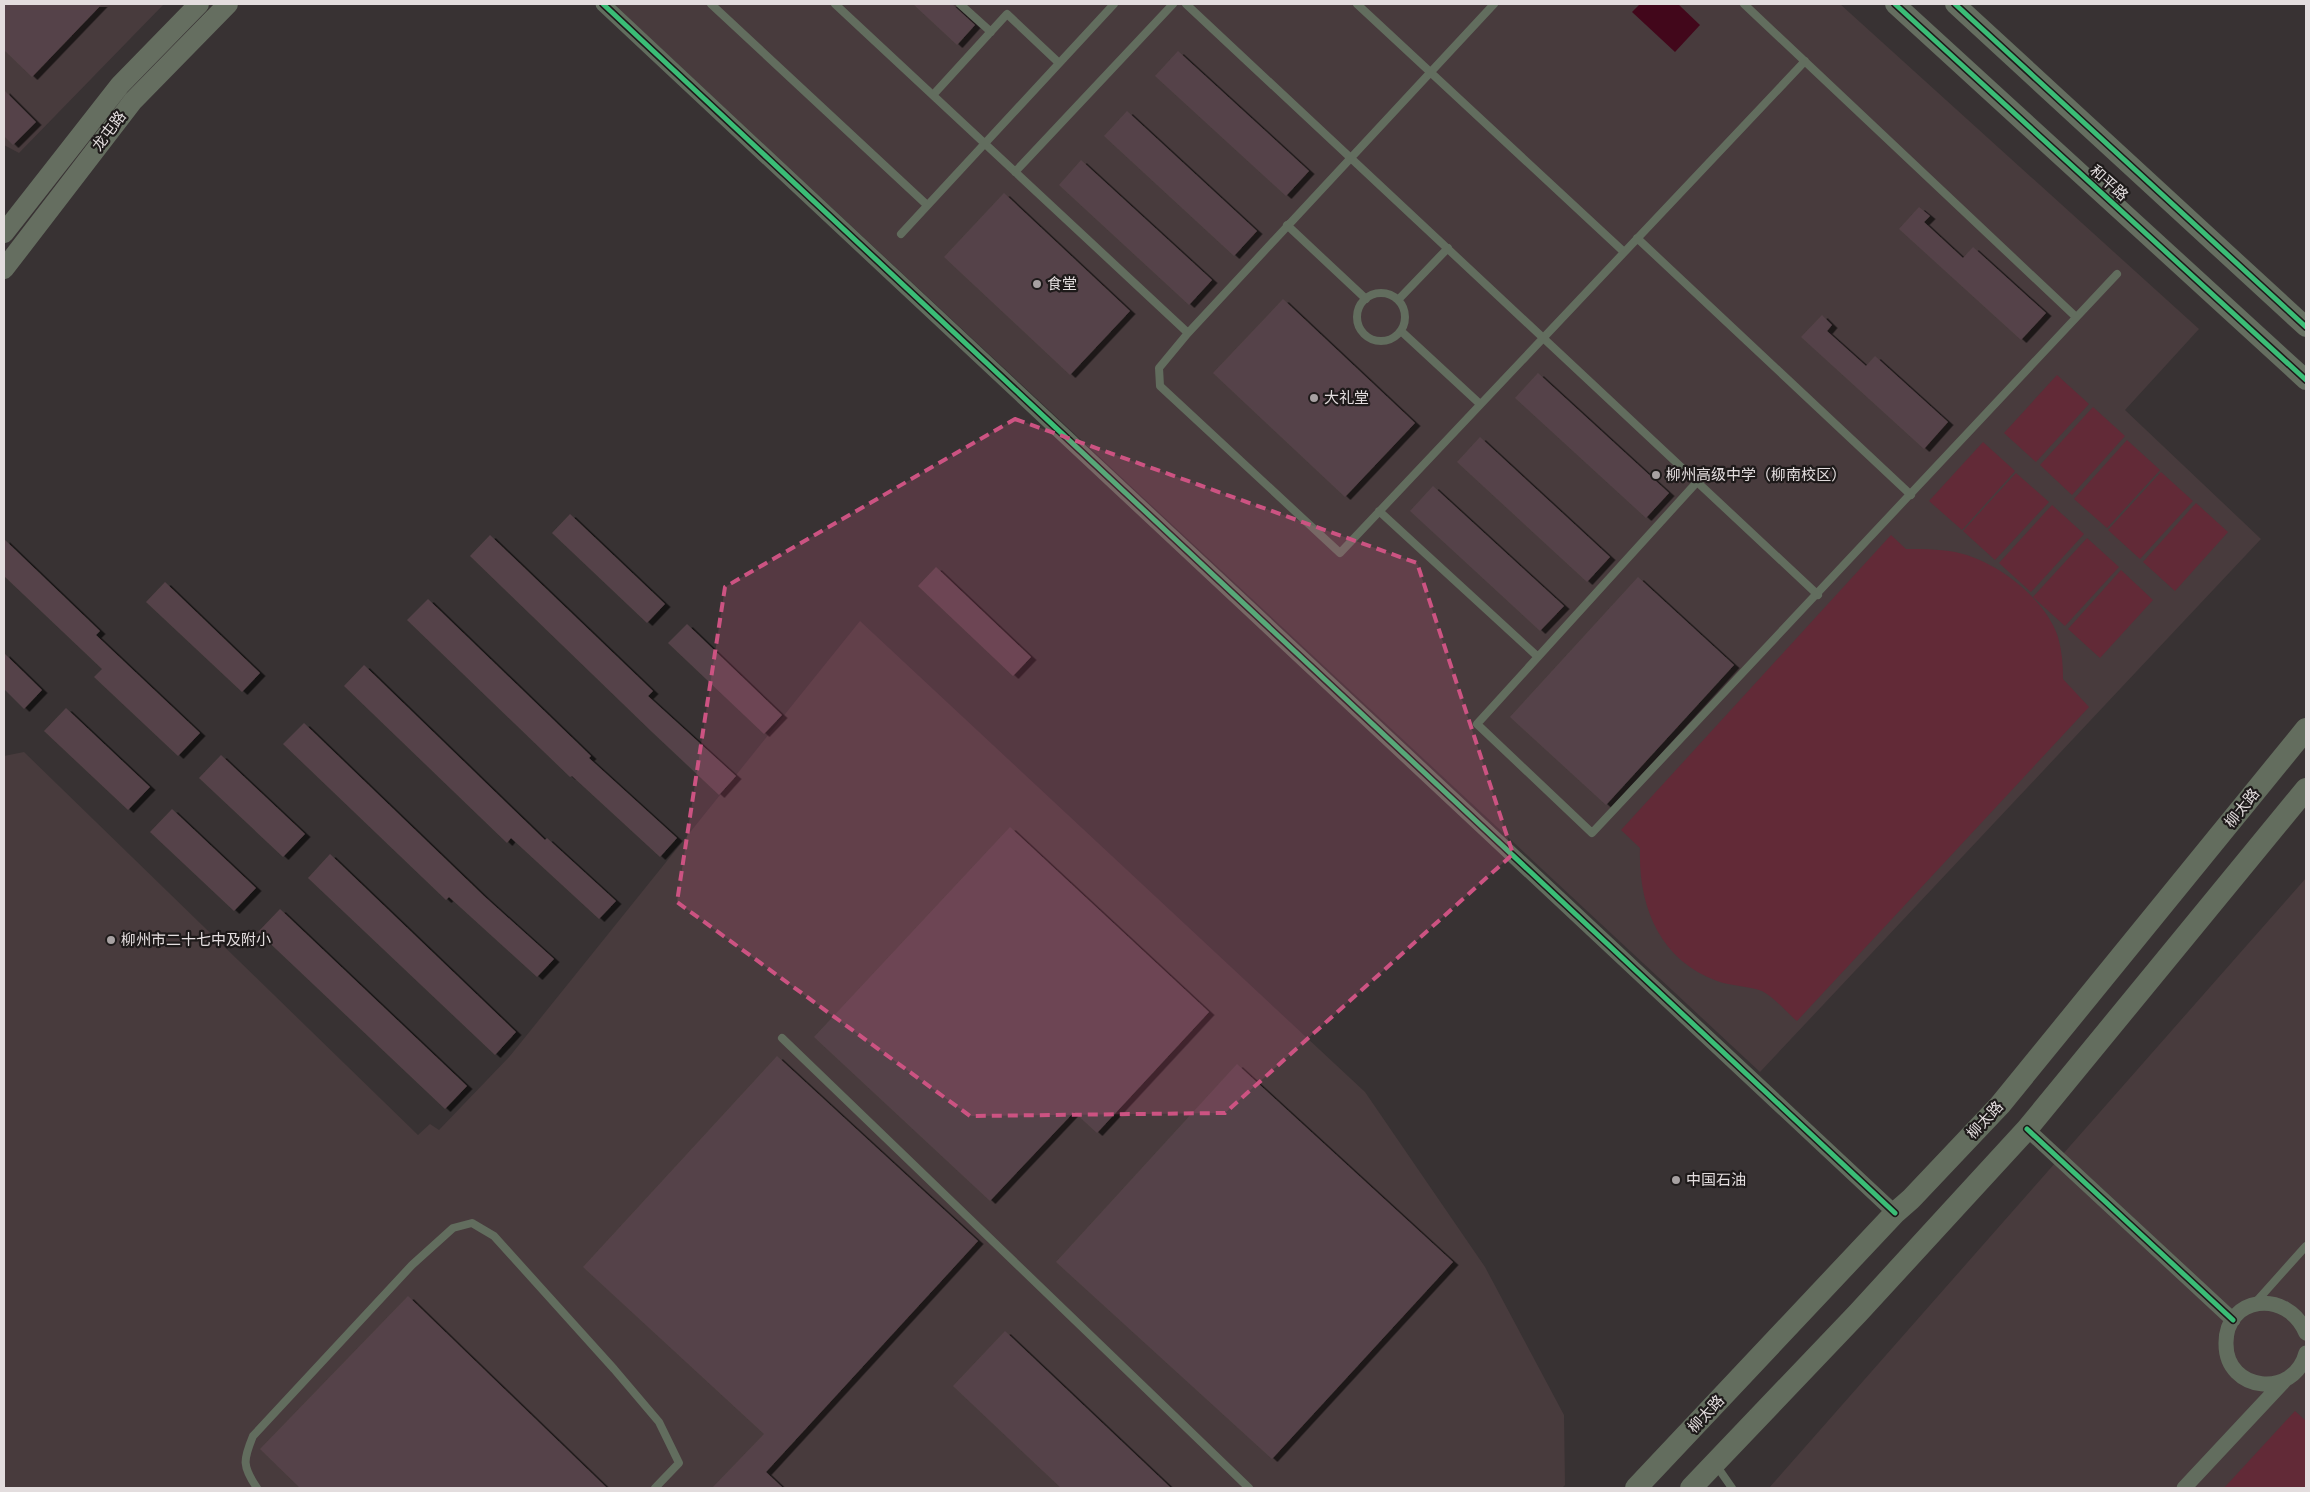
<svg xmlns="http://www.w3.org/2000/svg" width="2310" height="1492" font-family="'Fira Sans Condensed','Noto Sans SC',sans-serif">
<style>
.built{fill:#483b3d}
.green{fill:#622a37}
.water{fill:#42071b}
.building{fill:#554348;filter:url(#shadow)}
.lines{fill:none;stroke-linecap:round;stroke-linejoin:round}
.lane{stroke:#626d5e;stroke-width:8}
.street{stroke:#626d5e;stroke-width:15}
.secondary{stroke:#656e60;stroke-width:20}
.primary{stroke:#636d5e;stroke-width:22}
.cycleway-casing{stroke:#1e1a1a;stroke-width:8}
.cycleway{stroke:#3abd76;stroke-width:5}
.marked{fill:#cc5382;fill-opacity:0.2;stroke:#cc5382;stroke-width:4;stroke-dasharray:10 6;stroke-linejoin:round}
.poi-dot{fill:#a7a1a2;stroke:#1e1a1a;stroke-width:2}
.labels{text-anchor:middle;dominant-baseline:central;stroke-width:4.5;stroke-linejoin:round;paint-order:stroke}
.street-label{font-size:15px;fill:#e3ddde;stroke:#1e1a1a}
.poi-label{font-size:15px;fill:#e3ddde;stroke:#1e1a1a;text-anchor:start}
</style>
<defs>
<filter id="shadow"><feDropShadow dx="5.5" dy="3" stdDeviation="0" flood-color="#0009"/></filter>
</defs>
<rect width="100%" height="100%" fill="#383233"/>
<!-- built -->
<path class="built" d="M4 4H164L19 153 4 145Z
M613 4H1840L2199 329 2125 410 2261 539 1760 1072Z
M860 621 1365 1092 1485 1267 1564 1415 1565 1485 1562 1488H4V756L24 752 418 1135 430 1124 439 1130 510 1056Z
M2306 878V1488H1769Z"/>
<!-- green -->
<path class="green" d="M2057 375 2089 404 2036 462 2004 433Z
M2093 407 2125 436 2072 495 2040 465Z
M2127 440 2160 470 2107 528 2074 499Z
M1983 442 2015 471 1962 530 1929 501Z
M2161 472 2193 501 2140 559 2108 530Z
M2016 473 2049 502 1995 560 1963 531Z
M2196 503 2228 532 2175 591 2143 562Z
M2052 505 2084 534 2031 592 1999 563Z
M1891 535 1906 549C1925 549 1945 549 1963 554 2000 564 2046 600 2058 637 2062 651 2063 665 2063 679L2089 707 1797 1021C1787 1013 1774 997 1762 991 1748 986 1731 986 1717 981 1659 960 1638 905 1640 848L1621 830Z
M2087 538 2119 567 2065 626 2033 597Z
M2121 570 2153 600 2100 658 2068 629Z
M2295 1411 2306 1421V1488H2224Z"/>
<!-- water -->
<path class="water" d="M1640 4H1678L1700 25 1675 52 1632 12Z"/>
<!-- building -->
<path class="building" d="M4 4H102L32 77 4 50Z
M913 4H952L975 25 957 45Z
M1178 51 1309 171 1286 196 1155 76Z
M4 90 36 122 13 145 4 136Z
M1127 111 1257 231 1234 256 1104 136Z
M1081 160 1212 280 1189 305 1059 185Z
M1004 193 1130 311 1070 375 944 257Z
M1919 207 1930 216 1924 222 1963 258 1973 247 2046 313 2021 340 1899 229Z
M1283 299 1415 423 1345 497 1213 373Z
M1822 315 1832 325 1827 331 1866 366 1875 356 1948 422 1924 449 1801 337Z
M1538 373 1669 493 1646 518 1515 398Z
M1480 437 1610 557 1587 582 1457 462Z
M1433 486 1564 606 1540 631 1410 511Z
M570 514 665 604 647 623 552 533Z
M490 535 653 691 648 696 736 776 719 795 651 731 470 556Z
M4 539 100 631 96 635 200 733 178 756 94 677 102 669 4 576Z
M936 567 1031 657 1013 676 918 586Z
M1638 577 1734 665 1606 805 1510 717Z
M165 582 260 673 242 692 146 602Z
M428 599 591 756 589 758 677 838 660 857 572 776 570 777 407 620Z
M687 624 782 715 764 734 668 643Z
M4 653 42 690 24 709 4 689Z
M364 665 545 840 547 838 616 901 599 919 511 838 507 843 344 686Z
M66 708 150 787 128 810 44 731Z
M304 723 484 896 554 959 537 977 449 897 446 900 283 744Z
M221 755 305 834 283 857 199 778Z
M172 809 256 888 234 911 150 832Z
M1010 827 1209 1012 1097 1133 1074 1112 990 1201 814 1037Z
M330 854 516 1032 495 1055 308 878Z
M280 909 467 1086 445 1109 258 932Z
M777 1056 978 1241 766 1472 783 1488H712L764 1434 583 1267Z
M1237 1064 1453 1262 1272 1459 1056 1262Z
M408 1296 607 1488H300L260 1449Z
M1005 1331 1171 1488H1061L953 1386Z"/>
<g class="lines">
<!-- lane -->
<path class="lane" d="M711 4 927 205
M835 4 1188 333
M960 4 991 32
M1186 4 1818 595
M1357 4 1624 252
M1494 4 1188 333 1159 368 1160 386 1340 553 1805 61
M1744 4 2076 317
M933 95 1007 14 1059 63
M1015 172 1173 4
M1287 225 1366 299
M901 234 1114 4
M1637 238 1911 495
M1357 317a24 24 0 1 1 48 0a24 24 0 1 1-48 0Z
M1398 300 1448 248
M1401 331 1480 404
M1697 482 1477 724 1592 833 2117 274
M1379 511 1537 656
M782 1038 1249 1488
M2255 1303 2306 1246
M1716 1465 1732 1488
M257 1488C242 1466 243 1460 253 1436L412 1265 453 1228 472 1223 494 1236 614 1369 659 1422 679 1463 655 1488"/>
<!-- street -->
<path class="street" d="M603 4 1895 1213
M2027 1129 2233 1320
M2306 1333C2287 1288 2225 1296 2226 1344 2226 1392 2294 1399 2306 1353
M2184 1488 2285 1380"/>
<!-- secondary -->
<path class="secondary" d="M1895 4 2306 380
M1955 4 2306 327
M4 233 120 85 199 4
M4 269 133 101 228 4"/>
<!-- primary -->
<path class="primary" d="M1636 1488 1895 1213 1911 1199 2000 1105 2306 729
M1691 1488 1858 1313 2027 1129 2306 789"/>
<!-- cycleway casing -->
<g class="cycleway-casing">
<path id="cycleway" d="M603 4 1895 1213
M1895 4 2306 380
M1955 4 2306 327
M2027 1129 2233 1320"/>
</g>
<!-- cycleway -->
<use href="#cycleway" class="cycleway"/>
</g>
<!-- marked area -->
<path class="marked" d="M1015 419 1417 563 1513 854 1225 1113 970 1116 677 902 725 587Z"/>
<!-- markers -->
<g class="poi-dot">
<circle cx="1037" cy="284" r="5"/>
<circle cx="1314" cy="398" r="5"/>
<circle cx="1656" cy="475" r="5"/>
<circle cx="111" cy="940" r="5"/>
<circle cx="1676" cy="1180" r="5"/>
</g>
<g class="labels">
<!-- street labels -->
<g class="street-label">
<text transform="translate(109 131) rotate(-53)">龙屯路</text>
<text transform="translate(2109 183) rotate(42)">和平路</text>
<text transform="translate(2242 808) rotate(-51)">柳太路</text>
<text transform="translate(1985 1120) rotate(-47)">柳太路</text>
<text transform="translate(1706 1414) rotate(-47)">柳太路</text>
</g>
<!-- poi labels -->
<g class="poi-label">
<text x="1047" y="284">食堂</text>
<text x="1324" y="398">大礼堂</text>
<text x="1666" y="475">柳州高级中学（柳南校区）</text>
<text x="121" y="940">柳州市二十七中及附小</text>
<text x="1686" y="1180">中国石油</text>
</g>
</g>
<!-- border -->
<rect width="2310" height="1492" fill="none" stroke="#e3ddde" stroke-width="10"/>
</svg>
